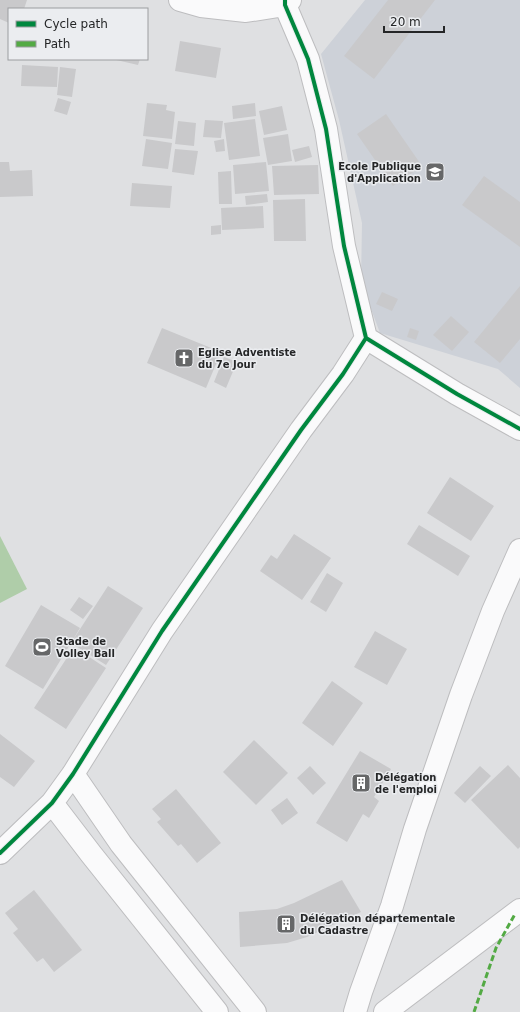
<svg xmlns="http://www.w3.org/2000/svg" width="520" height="1012" font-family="'DejaVu Sans',sans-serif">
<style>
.built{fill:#cdd1d8}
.green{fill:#afcda9}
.building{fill:#c9c9cb}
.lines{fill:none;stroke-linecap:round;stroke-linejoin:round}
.minor-casing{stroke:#bdbdbf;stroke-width:24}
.minor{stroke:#fafafb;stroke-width:22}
.quiet{stroke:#53aa44;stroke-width:3;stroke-dasharray:6 3;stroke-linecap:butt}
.cycleway-casing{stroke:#ebedf0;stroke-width:6}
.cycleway{stroke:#00873e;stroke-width:4}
.labels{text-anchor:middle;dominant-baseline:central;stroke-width:3;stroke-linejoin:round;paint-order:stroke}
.poi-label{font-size:10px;font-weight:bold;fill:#252627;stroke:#ebedf0;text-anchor:start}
</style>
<rect width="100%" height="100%" fill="#dfe0e2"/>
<!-- built -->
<path class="built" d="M365 0H520V388L498 369 380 333 361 282 362 223 339 120 321 54Z"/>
<!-- green -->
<path class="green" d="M0 536 27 589 0 603Z"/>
<!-- building -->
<path class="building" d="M0 0H27L24 9H9V23L0 19Z
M388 0H435L374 79 344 56Z
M180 41 221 48 216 78 175 71Z
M112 59H140L138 65Z
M22 65 58 67 57 87 21 86Z
M60 67 76 69 72 97 57 95Z
M58 98 71 102 67 115 54 111Z
M147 103 167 105 166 110 175 112 172 139 143 136Z
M255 103 256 116 233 119 232 106Z
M282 106 287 130 264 135 259 111Z
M386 114 422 166 393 186 357 134Z
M255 119 260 156 229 160 224 123Z
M205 120 223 121 221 138 203 137Z
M178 121 196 123 194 146 175 144Z
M288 134 292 161 268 165 263 138Z
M146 139 172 143 168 169 142 166Z
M224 139 225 151 216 152 214 141Z
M309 146 312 157 295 162 292 150Z
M175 149 198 151 194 175 172 172Z
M0 162H9L10 171 32 170 33 196 0 197Z
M266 162 269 191 235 194 233 165Z
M318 165 319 194 274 195 272 166Z
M231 171 232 204H219L218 172Z
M484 176 520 202V247L462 205Z
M132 183 172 186 170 208 130 206Z
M267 194 268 202 246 205 245 196Z
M305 199 306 241H274L273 200Z
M263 206 264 228 222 230 221 208Z
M221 225V234L211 235V226Z
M520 286V339L500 363 474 342Z
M382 292 398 299 392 311 376 304Z
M451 316 469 332 452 351 433 335Z
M162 328 221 352 206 388 147 363Z
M410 328 419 331 416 340 407 337Z
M224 357 237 362 226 388 214 382Z
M450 477 494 506 471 541 427 513Z
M419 525 470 556 458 576 407 544Z
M294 534 331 558 302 600 260 571 271 555 277 559Z
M327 573 343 583 326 612 310 602Z
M108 586 143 608 106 665 71 643Z
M79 597 93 606 83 619 70 610Z
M41 605 80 628 43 689 5 666Z
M375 631 407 649 387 685 354 667Z
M74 647 106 668 66 729 34 708Z
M332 681 363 703 333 746 302 723Z
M0 734 35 761 14 787 0 777Z
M254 740 288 773 256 805 223 772Z
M360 751 391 769 374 797 379 801 369 818 363 814 347 842 316 823Z
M508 765 520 778V847L518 849 471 800Z
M310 766 326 783 313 795 297 778Z
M480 766 491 776 465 803 454 793Z
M176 789 221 843 197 863 181 844 178 846 157 822 161 819 152 809Z
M287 798 298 813 282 825 271 810Z
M342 880 361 912 307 937 287 943 240 947 239 912 277 909 294 903Z
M34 890 82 950 54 972 43 958 37 962 13 933 18 929 5 913Z"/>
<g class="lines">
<!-- minor casing -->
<g class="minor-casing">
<path id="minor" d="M180 0 201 6 246 11 285 5 290 0
M285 0V5L308 59 326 129 344 246 366 338 457 394 520 429
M73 774 121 844 255 1012
M52 803 91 854 217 1012
M0 853 52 803 73 774 162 631 301 430 343 374 366 338
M355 1012 361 992 392 906 415 829 461 695 493 611 520 550
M385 1012 520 910"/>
</g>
<!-- minor -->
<use href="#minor" class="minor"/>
<!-- quiet -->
<path class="quiet" d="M474 1012 496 948 515 914"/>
<!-- cycleway casing -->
<g class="cycleway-casing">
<path id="cycleway" d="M285 0V5L308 59 326 129 344 246 366 338 457 394 520 429
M0 853 52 803 73 774 162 631 301 430 343 374 366 338"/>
</g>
<!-- cycleway -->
<use href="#cycleway" class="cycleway"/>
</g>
<!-- icons -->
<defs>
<g id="school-square" transform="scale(1)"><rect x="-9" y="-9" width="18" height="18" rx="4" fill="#666768" stroke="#ebedf0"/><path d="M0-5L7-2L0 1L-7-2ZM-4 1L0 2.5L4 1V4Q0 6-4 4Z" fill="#fff"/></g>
<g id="church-square" transform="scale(1)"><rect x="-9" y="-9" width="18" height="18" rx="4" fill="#666768" stroke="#ebedf0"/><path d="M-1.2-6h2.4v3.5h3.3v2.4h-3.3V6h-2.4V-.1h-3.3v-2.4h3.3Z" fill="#fff"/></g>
<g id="stadium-square" transform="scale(1)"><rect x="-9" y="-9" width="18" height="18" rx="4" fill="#666768" stroke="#ebedf0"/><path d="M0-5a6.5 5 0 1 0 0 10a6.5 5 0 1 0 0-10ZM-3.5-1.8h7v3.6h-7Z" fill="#fff"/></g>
<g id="building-square" transform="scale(1)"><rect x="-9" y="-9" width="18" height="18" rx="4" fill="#666768" stroke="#ebedf0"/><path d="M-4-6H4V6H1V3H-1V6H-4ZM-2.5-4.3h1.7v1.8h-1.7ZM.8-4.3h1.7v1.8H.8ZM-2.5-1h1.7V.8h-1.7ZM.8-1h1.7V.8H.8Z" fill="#fff"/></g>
</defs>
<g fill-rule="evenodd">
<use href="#school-square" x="435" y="172"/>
<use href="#church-square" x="184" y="358"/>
<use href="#stadium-square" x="42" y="647"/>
<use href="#building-square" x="361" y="783"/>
<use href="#building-square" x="286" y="924"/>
</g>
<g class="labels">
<!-- poi labels -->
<g class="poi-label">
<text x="421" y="166" text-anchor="end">Ecole Publique<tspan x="421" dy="12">d'Application</tspan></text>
<text x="198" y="352">Eglise Adventiste<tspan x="198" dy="12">du 7e Jour</tspan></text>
<text x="56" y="641">Stade de<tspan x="56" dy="12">Volley Ball</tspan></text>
<text x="375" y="777">Délégation<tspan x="375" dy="12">de l'emploi</tspan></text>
<text x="300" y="918">Délégation départementale<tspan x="300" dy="12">du Cadastre</tspan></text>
</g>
</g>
<!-- legend -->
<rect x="8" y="8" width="140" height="52" fill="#ebedf0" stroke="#9c9da0"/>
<rect x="16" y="21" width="20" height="6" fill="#00873e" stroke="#9c9da0"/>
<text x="44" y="28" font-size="12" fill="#252627">Cycle path</text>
<rect x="16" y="41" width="20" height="6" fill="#53aa44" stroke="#9c9da0"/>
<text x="44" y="48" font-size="12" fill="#252627">Path</text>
<!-- scale -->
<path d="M384 26v6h60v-6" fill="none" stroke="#252627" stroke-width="2"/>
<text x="390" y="26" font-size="12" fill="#252627" stroke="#ebedf0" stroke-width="3" paint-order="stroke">20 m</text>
</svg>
